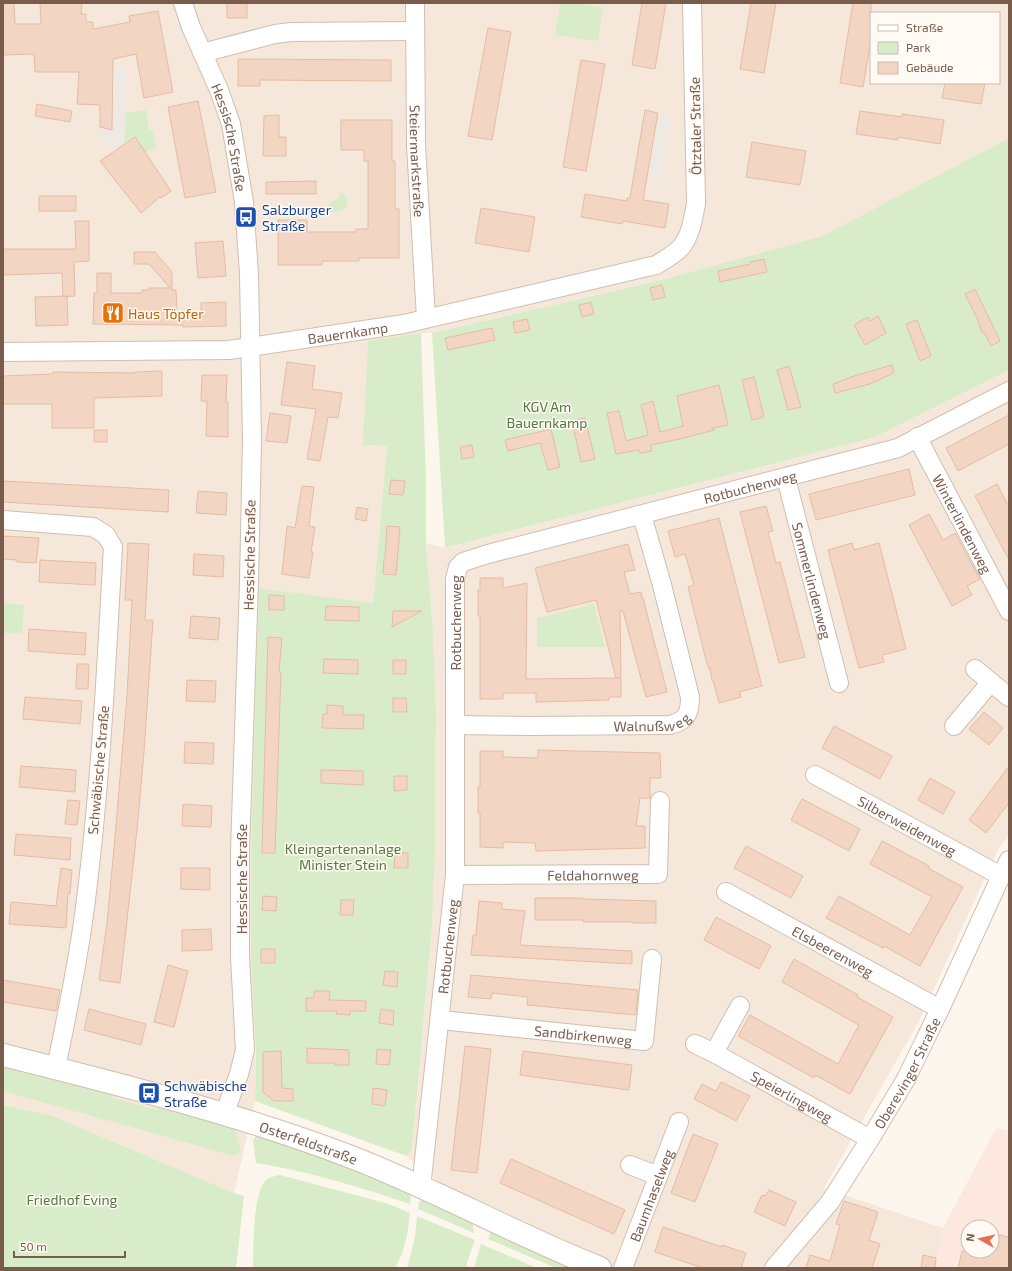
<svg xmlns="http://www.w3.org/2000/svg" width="1012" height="1271" font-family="'Exo 2',sans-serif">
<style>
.residential{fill:#f5e8da;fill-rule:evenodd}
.commercial{fill:#fde8e0;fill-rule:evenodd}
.industrial{fill:#efe9e4}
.green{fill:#d8ecc9}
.building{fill:#f3d5c3;stroke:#e6bba3}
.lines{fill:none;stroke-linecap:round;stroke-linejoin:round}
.minor-casing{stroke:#d1beb0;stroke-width:20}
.tertiary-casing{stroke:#d1beb0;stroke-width:24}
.minor{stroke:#fff;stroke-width:18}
.tertiary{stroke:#fff;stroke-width:22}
.labels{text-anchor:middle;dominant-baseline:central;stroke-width:3;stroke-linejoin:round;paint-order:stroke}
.street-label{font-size:14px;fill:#7a5c4d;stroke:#fffaf3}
.transit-label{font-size:14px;fill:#164399;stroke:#fffaf3;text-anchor:start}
.food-label{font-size:14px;fill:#c56008;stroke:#fffaf3;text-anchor:start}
.park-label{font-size:14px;fill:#537a41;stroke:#fffaf3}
</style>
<rect width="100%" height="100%" fill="#fdf6ec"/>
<!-- residential -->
<path class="residential" d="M3 3H1009V138L822 236 661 280 432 333H421L363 445 387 446 373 603 259 588 255 1101 234 1193 53 1116 3 1105ZM871 13H999V83H871Z
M1009 370V834L999 848 919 1021 824 1188 943 1228 936 1268H604L593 1255 444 1186 406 1156 412 1149 432 927 435 855 436 711 433 631 426 543 446 548 873 438Z"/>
<!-- commercial -->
<path class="commercial" d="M996 1128 1009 1131V1268H936L943 1228ZM968 1227H992V1251H968Z"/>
<!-- industrial -->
<path class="industrial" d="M100 68H125V143L135 137 171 191 141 213 100 161 110 154 111 143 99 142Z
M645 110 672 115 661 183 633 178Z"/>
<!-- green -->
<path class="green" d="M560 3H577L603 8 598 41 555 35Z
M146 110 149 130H153L156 148 145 152 135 137 124 144 126 113Z
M1009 138V243L923 286 1009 243V370L873 438 445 548 432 333 661 280 822 236Z
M340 192C348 195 352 205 343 210 339 212 333 212 329 212V202L337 200Z
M421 333 426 481V543L433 631 436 711 435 855 432 927 412 1149 406 1156 255 1101 256 1051 251 955 252 820 259 588 373 603 387 446 363 445 368 341Z
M3 603 24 605 22 634 3 633Z
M594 604 605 647H537V618Z
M3 1062 114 1091 112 1098 157 1110 159 1104 232 1126 235 1130 241 1152 234 1156 3 1091Z
M3 1105 53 1116 234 1193 244 1196 236 1268H3Z
M259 1133 409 1191 411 1197 410 1204C360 1187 308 1171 256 1163L253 1140Z
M280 1175 389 1204 410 1213C408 1233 405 1251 395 1268H253C254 1248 252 1194 266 1180 270 1177 275 1176 280 1175Z
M423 1197 472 1220 474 1233 418 1209 419 1203Z
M417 1216 475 1240 466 1265 472 1268H407L415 1237Z
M492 1229 574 1268H556L488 1239Z
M481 1244 537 1268H474Z"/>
<!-- building -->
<path class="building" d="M3 3H14L15 24H41L40 3H82L81 14H86V22H93V29L130 22 129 16 158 11 173 92 144 98 136 54 113 59 112 130 100 127V105L77 104 79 72H35L34 54 3 55Z
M227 3H247V18H227Z
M642 3H666L655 69 632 65Z
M751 3H776L764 73 740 69Z
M853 3H871V39L863 87 840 83Z
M488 28 511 32 492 140 468 136Z
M238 59 391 60V81L260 80V86H238Z
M581 60 605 64 586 171 563 167Z
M945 83H985L981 104 942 98Z
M198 101 216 192 185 198 168 107Z
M37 104 72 111 70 122 35 116Z
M645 110 658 113 643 200 669 204 665 228 623 221 622 224 581 217 585 194 627 201V198H630Z
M860 111 902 117V114L944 120 940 144 898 137V140L856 134Z
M279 115V137H286V156H263L264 116Z
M341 120H392V161H395V209H399V258H359V261H322V265H278V220H307V232H356V229H368V161H364V150H341Z
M135 137 171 191 161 198 160 197 141 213 100 161Z
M752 142 806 151 800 185 746 177Z
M316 181V194H266V182Z
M39 196H76V211H39Z
M481 208 535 217 529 252 475 243Z
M75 221H89V261L74 262 75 296 63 297 62 273 3 275V249H76Z
M223 241 226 276 198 278 195 243Z
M134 252H155L172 272V290H176L177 313H201V303L226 302V326L183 327V325L93 324 94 293H97V273H111V293H142V290H149V288H170L149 264H134Z
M764 259 767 272 720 282 718 271 750 264V262Z
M662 285 665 297 653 300 650 288Z
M975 289 1000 341 991 346 984 332H982L978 322H979L965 294Z
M67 296 68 325 36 326 35 297Z
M591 302 594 314 582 317 579 305Z
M878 316 886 333 865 345 854 325 868 317 870 321Z
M527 319 530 330 515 333 513 322Z
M917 320 931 356 920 361 906 324Z
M492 328 495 340 448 350 445 338Z
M287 362 315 366 312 389 342 393 338 418 328 417 320 461 307 459 316 409 281 405Z
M892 365 894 373 870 384 835 393 833 384 854 376Z
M789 366 801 407 788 410 777 370Z
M162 371V396L94 398V428H52V404H3V376L53 374V372L135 373V372Z
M202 375H227L226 402H228V437L206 436 207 401H201Z
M754 377 764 417 752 420 742 380Z
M719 385 728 425 713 428 714 430 684 438 651 445 652 451 640 453 639 450 616 454 607 413 619 411 626 441 648 435 641 405 653 401 660 432 683 426 677 396Z
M270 413 291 416 287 443 266 441Z
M1009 415V444L958 471 946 448Z
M585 418 595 459 581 462 572 421Z
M551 429 560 467 548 470 540 443 508 451 505 440Z
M94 430H107V442H94Z
M472 445 474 457 462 459 460 447Z
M909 469 915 495 816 520 809 494Z
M391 480 405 481 403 495 389 494Z
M3 481 169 490 168 512 3 502Z
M997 484 1009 507V560L975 496Z
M302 486 314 487 309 526 315 527 311 552H313L309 578 282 574 287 526 295 528Z
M198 491 227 493 226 515 196 513Z
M766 506 773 531 768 532 776 563 780 562 805 657 779 663 740 512Z
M357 507 368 509 366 521 355 519Z
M929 514 943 540 955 533 980 579 967 586 972 595 952 606 909 525Z
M719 518 762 686 739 692 741 697 719 703 713 680 712 681 710 668 709 669 706 660 688 587 694 585 685 554 675 557 668 531Z
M387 526 400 527 396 575 383 574 384 559H385Z
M3 536 39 538 36 563 17 562V560L3 559Z
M128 543 149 544 145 620H153L144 752 137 830 120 983 99 980 107 923 114 848 127 696 132 600H125Z
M852 543 854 550 879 543 906 649 882 655 884 662 859 668 828 550Z
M628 544 635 570 624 572 630 594 641 592 642 598H643L667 692 646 697 623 611H620L621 677 616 678H621V697H609V700L536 702V693H503V699H480V616H478V590H480V578H503V588L527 583 526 679 616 678 596 600 547 612 535 568Z
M194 554 224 556 223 577 193 575Z
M40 560 96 563 95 585 39 582Z
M269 595 284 596V610H269Z
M326 606 359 607V621L325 620Z
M393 611H422L392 627Z
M191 616 220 618 218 640 189 638Z
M29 629 86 633 85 655 28 651Z
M268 637 282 638 279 672H281L275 853H262Z
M324 659 358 660V674L323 673Z
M393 660H406V674H393Z
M77 664H89L88 689H76Z
M187 680 216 681 215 702 186 701Z
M25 697 82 701 80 724 23 719Z
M393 698H406L407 712H393Z
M327 705 343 706V715H364L363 729 322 728 323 714H327Z
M984 712 1003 728 989 745 969 729Z
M834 726 892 756 880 779 822 748Z
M185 742 214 743 213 764 184 763Z
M538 750 660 753 661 778H650V798H640L636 826H645V848L536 851 535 843 503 842V848L480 847V813H478V787H480V751H503V757L538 758Z
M21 766 76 770 75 792 19 787Z
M1009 766V803L986 833 969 820Z
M321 770 363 771V785L321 783Z
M394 776H407V790L394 791Z
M930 778 955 792 943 814 918 800Z
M802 799 860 829 849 851 791 820Z
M68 800 80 801 77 825 65 824Z
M183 804 212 806 211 827 182 826Z
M16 834 71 838 70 860 14 855Z
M882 841 929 866 928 868 963 887 920 966 884 946 883 948 826 918 839 896 910 935 932 897 870 864Z
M746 846 803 876 791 898 734 868Z
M395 853H408V868H394Z
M61 868 72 870 70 894H68L66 928 9 924 11 902 56 906Z
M181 868H210V890L181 889Z
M263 896 277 897 276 911 262 910Z
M535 898H583V899L656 901V923H632L633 922H583V920H535Z
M341 900H354L353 915H340Z
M479 901 502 903V909L525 911 520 945 632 951V964L471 955 473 935H476Z
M716 917 771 946 759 969 704 940Z
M211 929 212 950 182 951V930Z
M261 949H275V963H261Z
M794 959 858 995 857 997 893 1017 850 1094 815 1075 814 1078 738 1036 750 1015 838 1064 859 1025 782 982Z
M168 965 188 971 174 1027 154 1022Z
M385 971 398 972 397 987 383 985Z
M471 975 638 990 636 1015 527 1005 528 997 492 993 491 999 468 997Z
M3 980 60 990 56 1011 3 1002Z
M314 991H330L329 1000 366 1001V1011H350V1015L336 1014 337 1011H306V998H314Z
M89 1009 146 1024 141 1045 84 1030Z
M381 1009 394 1011 393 1025 379 1023Z
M465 1046 491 1049 477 1173 451 1170Z
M307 1048 349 1050V1065H335V1063H307Z
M377 1049 391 1050 389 1065 376 1064Z
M281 1051 282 1088 293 1089V1101H274L263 1092V1052Z
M523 1051 632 1065 629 1090 520 1075Z
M721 1082 750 1096 736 1121 694 1099 702 1084 716 1091Z
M373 1088 387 1090 385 1106 372 1104Z
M693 1134 718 1144 695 1202 671 1193Z
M511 1159 625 1210 614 1234 500 1183Z
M769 1190 796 1202 785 1226 754 1212 762 1195 765 1196Z
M844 1201 878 1212 869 1240 880 1244 872 1268H806L810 1255 830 1261 840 1225 836 1224Z
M663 1227 722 1247V1245L746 1253 741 1268H703L655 1252Z
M992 1233 1009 1237V1268H958L962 1251H992Z
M923 1255 936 1258 935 1268H921Z"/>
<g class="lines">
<!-- minor casing -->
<g class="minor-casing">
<g id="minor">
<path id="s1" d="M183 3 191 27 219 90 231 124 244 202 249 274 252 440 249 582 240 851V957L245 1050 239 1074 224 1115"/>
<path id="s2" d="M415 3 416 145 426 318"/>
<path d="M202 53 275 34 291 32 415 31"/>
<path id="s3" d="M3 352 229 350 404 324 656 265C664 260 676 254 682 246 691 234 693 219 696 204L692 3"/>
<path id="s4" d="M917 437 1009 611"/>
<path id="s5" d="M786 478 839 683"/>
<path d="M3 520 93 527 106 535 113 547C106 672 100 798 83 922 76 971 66 1020 56 1068"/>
<path d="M975 669 1009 697"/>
<path id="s6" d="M455 725 528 726 670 725C686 721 690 714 690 697L662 585 642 515"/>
<path d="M954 726 991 682"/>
<path id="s7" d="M815 775 1001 876"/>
<path id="s8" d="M455 875 658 874 660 801"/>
<path id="s9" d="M726 892 940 1009"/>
<path id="s10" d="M441 1020 644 1041 652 959"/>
<path id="s11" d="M695 1044 714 1053 870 1139"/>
<path d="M714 1053 740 1006"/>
<path d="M630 1165 658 1176"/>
<path id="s12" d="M421 1188 455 875V579L458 567 463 562 488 554 898 448 1009 391"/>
<path id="s13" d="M623 1268 679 1122"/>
<path id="s14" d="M774 1268 830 1202 870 1139 906 1079 940 1009 1001 876 1009 860"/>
</g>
</g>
<!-- tertiary casing -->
<g class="tertiary-casing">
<g id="tertiary">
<path id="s15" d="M3 1055C118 1084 235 1113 346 1155 433 1188 514 1234 600 1268"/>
</g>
</g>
<!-- minor -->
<use href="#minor" class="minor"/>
<!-- tertiary -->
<use href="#tertiary" class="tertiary"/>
</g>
<!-- icons -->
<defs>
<g id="bus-square" transform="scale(1.15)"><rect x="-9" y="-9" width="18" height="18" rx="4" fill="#1a4fb4" stroke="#fffaf3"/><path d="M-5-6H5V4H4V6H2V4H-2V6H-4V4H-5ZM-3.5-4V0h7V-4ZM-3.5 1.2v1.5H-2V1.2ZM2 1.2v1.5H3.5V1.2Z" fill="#fff"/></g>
<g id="restaurant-square" transform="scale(1.15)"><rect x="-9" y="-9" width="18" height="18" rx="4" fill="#e8710a" stroke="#fffaf3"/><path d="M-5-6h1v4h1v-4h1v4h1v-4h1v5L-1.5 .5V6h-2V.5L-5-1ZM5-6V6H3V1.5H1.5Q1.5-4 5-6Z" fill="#fff"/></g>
</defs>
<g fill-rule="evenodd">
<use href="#bus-square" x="246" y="217"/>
<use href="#restaurant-square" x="113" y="313"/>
<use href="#bus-square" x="149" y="1093"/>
</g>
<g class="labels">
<!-- street labels -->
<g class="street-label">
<text transform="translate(695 126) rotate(-91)">Ötztaler Straße</text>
<text stroke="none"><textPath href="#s1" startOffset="143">Hessische Straße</textPath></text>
<text stroke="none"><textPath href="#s2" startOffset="158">Steiermarkstraße</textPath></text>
<text stroke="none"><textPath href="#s3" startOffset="346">Bauernkamp</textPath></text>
<text stroke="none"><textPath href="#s12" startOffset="927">Rotbuchenweg</textPath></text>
<text stroke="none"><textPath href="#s4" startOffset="98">Winterlindenweg</textPath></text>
<text transform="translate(249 555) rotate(-89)">Hessische Straße</text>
<text stroke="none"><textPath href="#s5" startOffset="106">Sommerlindenweg</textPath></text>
<text stroke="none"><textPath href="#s12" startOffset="567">Rotbuchenweg</textPath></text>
<text stroke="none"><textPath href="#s6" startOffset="197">Walnußweg</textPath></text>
<text transform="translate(98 770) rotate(-85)">Schwäbische Straße</text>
<text stroke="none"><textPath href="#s7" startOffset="105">Silberweidenweg</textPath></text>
<text stroke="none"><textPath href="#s8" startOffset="138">Feldahornweg</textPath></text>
<text transform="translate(241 879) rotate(-90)">Hessische Straße</text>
<text stroke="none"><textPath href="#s12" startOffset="243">Rotbuchenweg</textPath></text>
<text stroke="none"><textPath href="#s9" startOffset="122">Elsbeerenweg</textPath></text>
<text stroke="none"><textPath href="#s10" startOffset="143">Sandbirkenweg</textPath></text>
<text stroke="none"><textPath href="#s14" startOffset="237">Oberevinger Straße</textPath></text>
<text stroke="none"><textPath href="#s11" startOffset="110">Speierlingweg</textPath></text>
<text stroke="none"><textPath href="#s15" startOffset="318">Osterfeldstraße</textPath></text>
<text stroke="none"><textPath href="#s13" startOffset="78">Baumhaselweg</textPath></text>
</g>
<!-- transit labels -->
<g class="transit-label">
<text x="262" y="209">Salzburger<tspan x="262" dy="16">Straße</tspan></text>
<text x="164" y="1085">Schwäbische<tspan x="164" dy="16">Straße</tspan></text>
</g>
<!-- food labels -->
<g class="food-label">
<text x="128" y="313">Haus Töpfer</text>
</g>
<!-- park labels -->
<g class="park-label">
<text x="547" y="406">KGV Am<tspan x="547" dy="16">Bauernkamp</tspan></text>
<text x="343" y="848">Kleingartenanlage<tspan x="343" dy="16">Minister Stein</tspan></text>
<text x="72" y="1199">Friedhof Eving</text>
</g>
</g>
<!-- border -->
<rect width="1012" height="1271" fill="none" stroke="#7a5c4d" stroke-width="8"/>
<!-- legend -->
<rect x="870" y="12" width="130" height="72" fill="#fffaf3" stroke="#cabbb1"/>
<rect x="878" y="25" width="20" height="6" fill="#ffffff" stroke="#cabbb1"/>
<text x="906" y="32" font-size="12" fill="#7a5c4d">Straße</text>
<rect x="878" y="42" width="20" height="12" fill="#d8ecc9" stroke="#cabbb1"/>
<text x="906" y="52" font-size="12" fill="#7a5c4d">Park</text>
<rect x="878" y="62" width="20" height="12" fill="#f3d5c3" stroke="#cabbb1"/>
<text x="906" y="72" font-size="12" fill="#7a5c4d">Gebäude</text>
<!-- north arrow -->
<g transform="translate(980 1239) rotate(278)"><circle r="19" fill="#fffaf3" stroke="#cabbb1"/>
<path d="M0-3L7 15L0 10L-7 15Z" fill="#e76f51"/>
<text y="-6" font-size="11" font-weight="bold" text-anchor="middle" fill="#7a5c4d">N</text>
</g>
<!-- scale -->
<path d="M14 1251v6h111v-6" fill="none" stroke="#7a5c4d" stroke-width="2"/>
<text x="20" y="1251" font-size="12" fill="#7a5c4d" stroke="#fffaf3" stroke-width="3" paint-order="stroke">50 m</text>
</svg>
